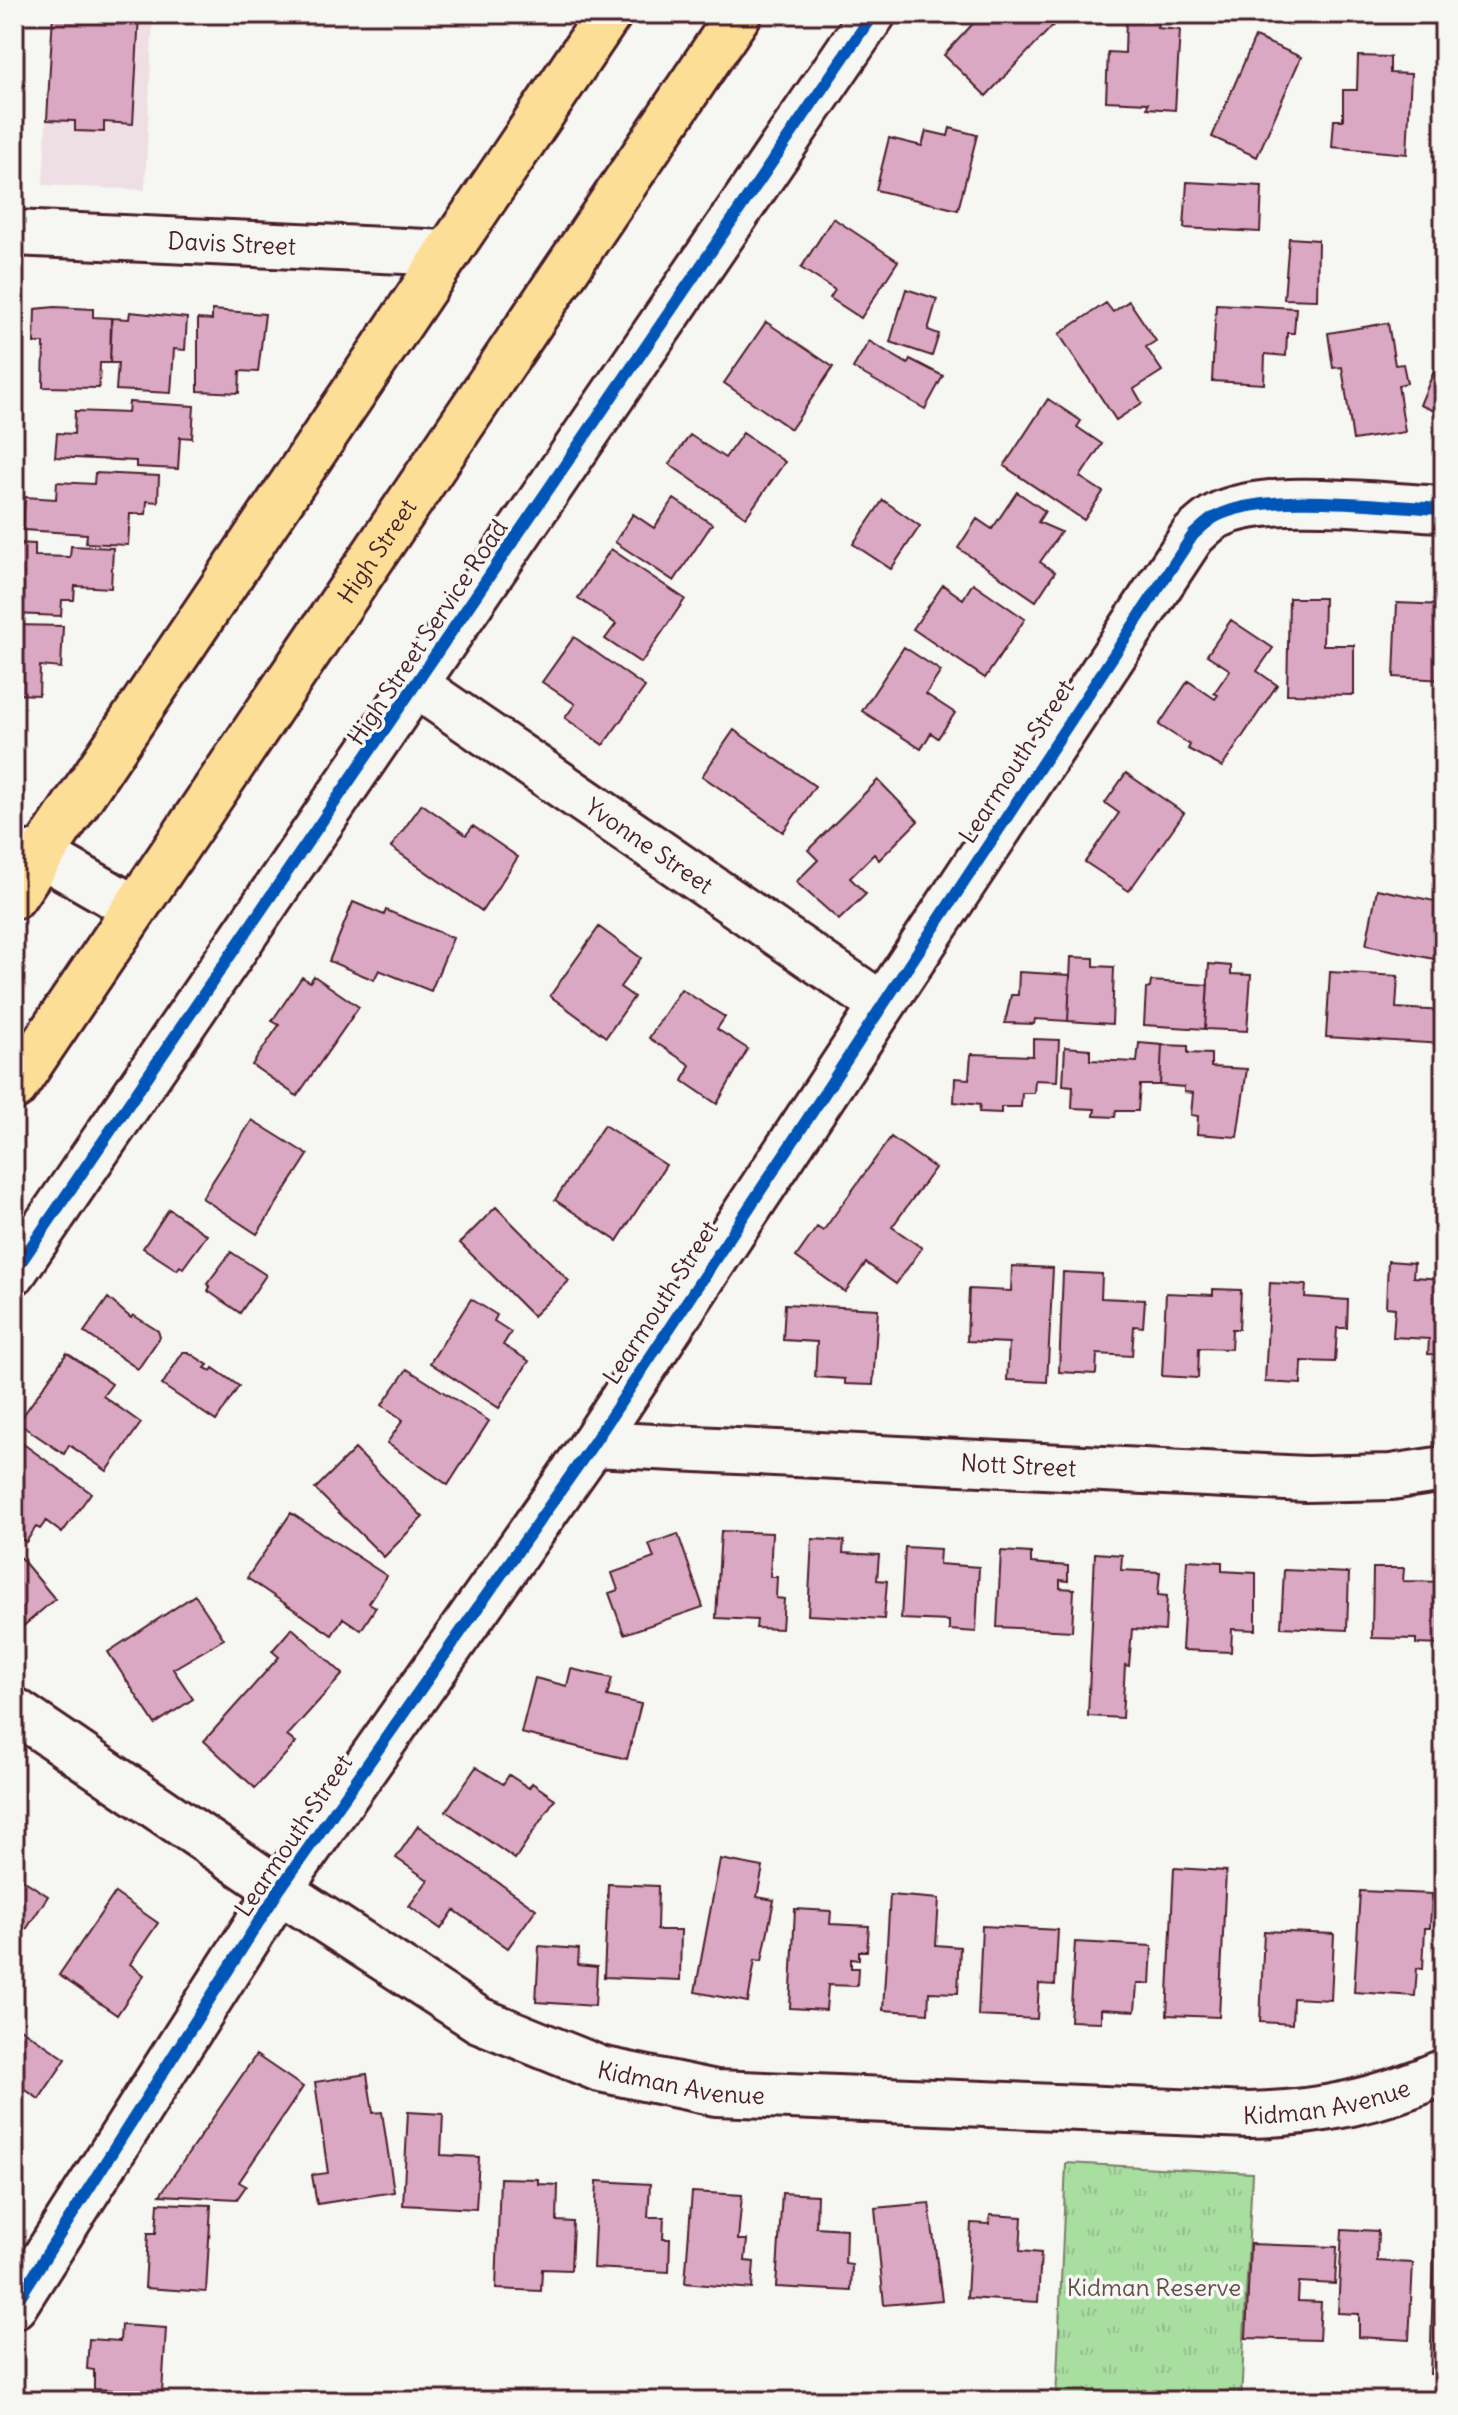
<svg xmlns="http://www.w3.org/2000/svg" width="1458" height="2415" font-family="Delius,sans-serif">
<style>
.built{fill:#eedfe4}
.park{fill:url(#park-tufts);stroke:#7a7e66;stroke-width:2}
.building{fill:#dba8c3;stroke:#4a1f2b;stroke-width:2}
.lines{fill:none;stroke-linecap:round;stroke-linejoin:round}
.minor-casing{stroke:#4a1f2b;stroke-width:50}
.highway-casing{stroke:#4a1f2b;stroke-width:50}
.minor{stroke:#f6f6f2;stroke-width:44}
.highway{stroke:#fdde96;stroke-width:44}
.cycleway-casing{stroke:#f6f6f2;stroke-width:17}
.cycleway{stroke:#0057b8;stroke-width:12}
.labels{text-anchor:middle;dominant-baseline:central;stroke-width:7;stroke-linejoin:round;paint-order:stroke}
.street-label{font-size:24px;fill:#4a1f2b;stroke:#f6f6f2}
.park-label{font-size:24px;fill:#624f48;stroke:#f6f6f2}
</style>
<defs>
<pattern id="park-tufts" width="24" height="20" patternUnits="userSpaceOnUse" patternTransform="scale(2)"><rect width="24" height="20" fill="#a9dea1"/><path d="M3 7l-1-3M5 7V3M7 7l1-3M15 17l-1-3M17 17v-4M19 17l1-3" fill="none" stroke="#93be8b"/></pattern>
</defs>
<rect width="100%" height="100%" fill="#f6f6f2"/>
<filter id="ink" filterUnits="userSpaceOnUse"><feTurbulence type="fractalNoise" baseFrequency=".0125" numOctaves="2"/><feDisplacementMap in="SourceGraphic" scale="16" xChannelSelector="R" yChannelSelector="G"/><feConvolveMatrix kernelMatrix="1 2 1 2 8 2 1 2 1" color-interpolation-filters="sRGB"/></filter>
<g filter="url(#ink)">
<!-- built -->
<path class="built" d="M52 14H153L145 190 43 185Z"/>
<!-- park -->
<path class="park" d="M1066 2163 1252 2173 1241 2401H1056Z"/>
<!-- building -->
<path class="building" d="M53 14H139L133 124 104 122V132L75 131V121L47 120Z
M993 14H1054L1059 19 986 96 944 55 981 15 987 21Z
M1126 16 1158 19 1157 28 1180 30 1175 110 1147 108 1148 103 1106 101 1108 52 1125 53Z
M1255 37 1301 57 1257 157 1212 137Z
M1358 56 1390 57V73L1411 74 1407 154 1332 147 1334 120H1343V90H1357Z
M950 128 977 135 958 210 876 190 889 138 922 146 926 131 948 136Z
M1187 182 1262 186 1260 232 1184 228Z
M833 218 898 261 861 318 830 298 835 290 801 268Z
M1289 238 1318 240 1317 300 1284 299Z
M906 289 937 299 928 330 939 334 932 356 890 342Z
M1129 301 1156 341 1146 347 1162 371 1134 389 1142 403 1116 420 1059 334 1106 303 1113 312Z
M1216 304 1296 308 1294 333H1287L1286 356 1265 354 1264 384 1212 381Z
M55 307 93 309V317L111 318 110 363H100L99 388 43 387 44 343H34L35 309Z
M212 310 265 314 258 372 240 371 239 393 198 391V319L212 320Z
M130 312 187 318 185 350 174 349 171 393 116 390 118 363H110L112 318 129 319Z
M766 322 833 367 791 429 724 383Z
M1388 323 1395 365 1403 364 1407 383 1398 385 1405 432 1353 440 1342 367 1333 368 1328 333Z
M869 341 908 364 910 359 943 376 925 409 853 368Z
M1444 347V415L1420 405Z
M1048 399 1081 421 1077 427 1102 444 1080 477 1103 492 1084 520 1004 466Z
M129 402 194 406 192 438 180 437 178 469 136 467V461L55 457 57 433 74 434 75 411 128 413Z
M743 433 785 462 746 517 669 464 690 435 725 458Z
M95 473 159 476 158 502 147 501 146 514H130L128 545 86 543 87 534 23 530 25 497 56 499 57 482 94 484Z
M1017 492 1045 511 1038 522 1061 532 1040 562 1055 572 1036 601 958 548 977 519 992 529Z
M674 499 712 524 674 581 615 542 633 514 654 528Z
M883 500 920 526 891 569 853 544Z
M14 543 35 544V556L70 557 71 546 113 548 111 588 75 586 74 600H62L61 616 14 614Z
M611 549 685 599 641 663 605 639 616 624 578 598Z
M973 583 1025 619 985 678 913 629 943 585 963 599Z
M1289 598H1324L1323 645H1354V695L1287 694Z
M1397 603 1444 605V680L1394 677Z
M1231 620 1273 648 1257 671 1277 685 1222 767 1188 749 1190 745 1159 725 1188 681 1215 699 1218 695 1214 693 1230 670 1207 655Z
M14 625 63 626 61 668 40 666 39 695 14 694Z
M574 637 645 687 603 745 565 718 575 704 542 682Z
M904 647 941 671 926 694 955 713 938 738 931 733 921 749 862 711Z
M734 730 815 786 783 832 702 776Z
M1126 773 1184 813 1129 891 1085 862 1119 813 1105 803Z
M878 780 918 821 879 860 874 854 850 878 866 894 839 920 796 882 818 860 808 850Z
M422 804 466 835 473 826 518 857 482 911 391 847Z
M1377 889 1444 903V961L1366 945Z
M353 902 384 915 386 910 453 938 431 991 379 970 374 980 329 961Z
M599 927 641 958 620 987 634 997 606 1037 550 996Z
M1071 957 1094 958V966L1114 967 1112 1024 1068 1021Z
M1209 964 1231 966V974L1251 975 1247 1031 1205 1029Z
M1019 972 1070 975 1068 1021 1035 1019 1034 1024 1005 1023 1011 995H1018Z
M1330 972 1398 976 1396 1008 1444 1011V1044L1326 1037Z
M314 976 359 1007 297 1096 252 1065 279 1025 272 1021 302 977 310 982Z
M1151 981 1208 985 1205 1029 1144 1025 1146 989 1150 988Z
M681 989 725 1017 717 1029 748 1049 717 1104 683 1081 690 1065 649 1038Z
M1033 1039 1059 1040 1057 1081 1035 1080 1034 1093H1022L1021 1107H1001V1113L979 1112 980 1105 954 1102 955 1078 969 1079 971 1054 1033 1056Z
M1139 1043 1162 1045 1160 1085H1140L1138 1111H1116L1115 1117 1094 1116 1095 1109 1072 1108 1073 1086 1063 1085 1065 1047 1090 1049V1060L1137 1062Z
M1162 1045 1188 1046V1053L1211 1054V1067L1247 1069 1237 1137 1197 1134 1198 1116 1191 1115 1193 1093 1184 1092V1087L1160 1085Z
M252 1120 308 1155 257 1234 202 1198Z
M604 1125 666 1165 617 1241 555 1200Z
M891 1137 935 1168 892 1227 922 1248 896 1284 866 1263 845 1292 796 1257 817 1227 823 1231Z
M496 1207 569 1281 533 1316 460 1243Z
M169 1209 207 1235 183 1268 180 1266 177 1270 143 1248Z
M231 1252 266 1275 240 1313 208 1291 210 1287 207 1284Z
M1388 1261 1414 1263 1413 1277 1444 1279V1355L1428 1354 1429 1339 1393 1337 1395 1308 1386 1307Z
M1012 1266 1053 1268 1047 1382 1007 1380 1009 1343 967 1341 969 1289 1011 1291Z
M1063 1272 1102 1274 1101 1298 1145 1300 1143 1327 1134 1326 1132 1356 1097 1354 1096 1374 1059 1372Z
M1270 1283 1306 1285 1305 1297 1348 1300 1347 1328H1337L1335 1362 1302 1361 1301 1384 1265 1382Z
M1213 1289 1241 1290 1239 1329H1232L1231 1349 1199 1348 1198 1378 1162 1376 1166 1293 1213 1295Z
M108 1298 131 1318 133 1315 158 1331 160 1337 138 1369 84 1332Z
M471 1299 497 1315 494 1321 511 1332 503 1345 529 1361 499 1408 430 1363Z
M785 1304 878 1309 873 1385 845 1384V1379L815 1377 817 1342 783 1340Z
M183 1352H188L208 1365 205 1368 211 1371 213 1368 239 1386 216 1421 162 1385Z
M67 1353 112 1384 103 1396 141 1423 107 1471 69 1445 64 1454 18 1423Z
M407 1369 489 1421 448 1485 387 1443 403 1420 382 1405Z
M22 1443 91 1493 62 1533 46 1521 40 1529 36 1527 26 1542 14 1534V1454Z
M355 1449 423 1517 384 1557 315 1489Z
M291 1513 387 1576 369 1603 376 1607 361 1630 343 1618 332 1635 247 1578Z
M721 1531 772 1533 770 1577H777L776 1598 784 1599 782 1629 756 1628 757 1620 716 1618Z
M678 1534 703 1607 624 1634 609 1593 618 1590 612 1573 654 1558 649 1544Z
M812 1539 844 1541 843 1553 879 1555 877 1580 887 1581 884 1619 808 1615Z
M905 1547 940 1549 939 1564 979 1567 976 1632 949 1630V1621L901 1619Z
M14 1550 55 1599 14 1634Z
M1001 1551 1031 1553V1563L1068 1566V1581L1060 1580V1588L1074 1589 1072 1631 997 1627Z
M1095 1553 1122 1555 1121 1570 1160 1572 1158 1595 1167 1596 1165 1631 1132 1629 1129 1666 1125 1665 1122 1718 1088 1716Z
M1187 1560 1222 1562V1571L1256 1573V1630L1232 1629 1231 1652 1182 1650Z
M1373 1568H1404L1403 1581 1442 1582 1444 1645 1416 1644V1639L1372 1638Z
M1284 1570 1349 1573 1347 1630 1281 1627Z
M195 1595 224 1639 173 1669 193 1699 155 1724 108 1652Z
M292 1628 343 1674 287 1736 296 1743 255 1788 204 1741 279 1657 272 1651Z
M571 1669 612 1678 607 1696 641 1704 627 1759 521 1733 535 1678 567 1686Z
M476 1767 503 1784 509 1775 529 1788 532 1783 555 1799 515 1859 446 1811Z
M418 1826 536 1909 508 1948 454 1910 441 1929 409 1906 428 1880 396 1858Z
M720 1859 763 1867 757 1897 774 1900 762 1961 755 1960 748 2002 695 1992Z
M1174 1868 1226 1871 1219 2017 1167 2015Z
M14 1874 48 1896 16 1945 14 1943Z
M608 1884 658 1886 657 1930H681L680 1980 604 1977Z
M1360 1891 1432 1894 1430 1928H1425L1423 1969 1417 1968 1415 1996 1354 1992Z
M115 1893 158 1923 130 1964 144 1975 117 2015 59 1975Z
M890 1895 939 1899 936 1945 960 1947 958 1993 929 1992 928 2013 883 2010Z
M795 1909 831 1911 830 1924 869 1926 867 1951H859V1960L851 1959V1968H858L857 1986 828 1985 826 2010 790 2008Z
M982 1926 1058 1930 1055 1985 1039 1984 1037 2019 978 2016Z
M1264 1931 1334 1934 1331 2000 1293 1998 1292 2024 1260 2022Z
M1075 1942 1152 1946 1150 1984H1137L1135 2011 1101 2009V2022L1070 2021Z
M539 1946 579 1949 578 1965 597 1967 595 2006 536 2002Z
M14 2024 66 2059 39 2099 14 2082Z
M256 2055 303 2087 239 2182 246 2186 237 2199 160 2195Z
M367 2074 373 2113 382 2112 394 2192 317 2204 312 2175 328 2173 315 2082Z
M408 2112 443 2114 441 2155 479 2157 476 2209 403 2205Z
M500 2178 538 2179V2184L558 2185 557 2221 573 2222 571 2270 542 2269 541 2291 496 2289Z
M597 2181 650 2184 648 2217H664L663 2239H670L669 2272 593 2268Z
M1436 2190H1444V2374H1430Z
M692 2192 742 2195 738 2240H747L745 2261 754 2262 752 2289 685 2283Z
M782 2193 817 2195 816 2227 846 2229 845 2264 852 2265 851 2291 776 2287Z
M158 2203 211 2205 206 2292 145 2288 148 2233H156Z
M929 2203 942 2300 884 2305 875 2208Z
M990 2215 1022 2217 1020 2251 1041 2253 1038 2302 967 2298 971 2223 989 2224Z
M1342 2229 1378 2231 1377 2261 1413 2263 1409 2340 1359 2337V2314L1338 2313Z
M1250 2244 1337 2247 1335 2284 1299 2282 1298 2301 1321 2302 1319 2340 1246 2338Z
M121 2325 166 2328 162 2393 94 2389V2370L87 2369 89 2339 120 2341Z"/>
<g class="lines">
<!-- minor casing -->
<g class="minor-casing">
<g id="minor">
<path id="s1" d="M14 233 448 253"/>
<path id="s2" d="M417 686 882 1005"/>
<path d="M14 853 42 855 134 908"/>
<path d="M14 1272 873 14"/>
<path id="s3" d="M593 1444 1306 1479 1391 1477 1444 1469"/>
<path id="s4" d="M14 1710 279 1890 479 2020 600 2069 716 2093 1249 2115C1321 2113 1378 2101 1444 2072"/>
<path d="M14 2306 279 1890 593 1444 1193 535C1200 529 1208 520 1217 516 1266 490 1387 507 1444 509"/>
</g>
</g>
<!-- highway casing -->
<g class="highway-casing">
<g id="highway">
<path d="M14 896 609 14"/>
<path id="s5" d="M14 1088 739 14"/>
</g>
</g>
<!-- minor -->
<use href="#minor" class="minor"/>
<!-- highway -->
<use href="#highway" class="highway"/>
<!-- cycleway casing -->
<g class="cycleway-casing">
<path id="cycleway" d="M14 1272 873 14
M14 2306 279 1890 593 1444 1193 535C1200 529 1208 520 1217 516 1266 490 1387 507 1444 509"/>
</g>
<!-- cycleway -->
<use href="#cycleway" class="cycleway"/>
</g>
</g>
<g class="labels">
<!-- street labels -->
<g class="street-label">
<text stroke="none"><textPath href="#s1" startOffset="218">Davis Street</textPath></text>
<text stroke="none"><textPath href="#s5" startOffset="648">High Street</textPath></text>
<text transform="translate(427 632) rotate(-56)">High Street Service Road</text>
<text transform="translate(1016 761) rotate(-57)">Learmouth Street</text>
<text stroke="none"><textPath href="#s2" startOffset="282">Yvonne Street</textPath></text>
<text transform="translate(660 1302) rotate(-57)">Learmouth Street</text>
<text stroke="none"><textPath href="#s3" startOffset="426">Nott Street</textPath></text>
<text transform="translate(293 1835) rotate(-56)">Learmouth Street</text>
<text stroke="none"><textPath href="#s4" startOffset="772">Kidman Avenue</textPath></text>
<text stroke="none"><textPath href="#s4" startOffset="1420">Kidman Avenue</textPath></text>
</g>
<!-- park labels -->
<g class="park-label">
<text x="1154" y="2287">Kidman Reserve</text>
</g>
</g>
<!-- margin -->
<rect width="1458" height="2415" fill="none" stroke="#f6f6f2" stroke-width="48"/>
<rect x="24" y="24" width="1410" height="2367" fill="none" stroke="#4a1f2b" stroke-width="3" filter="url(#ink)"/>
</svg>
